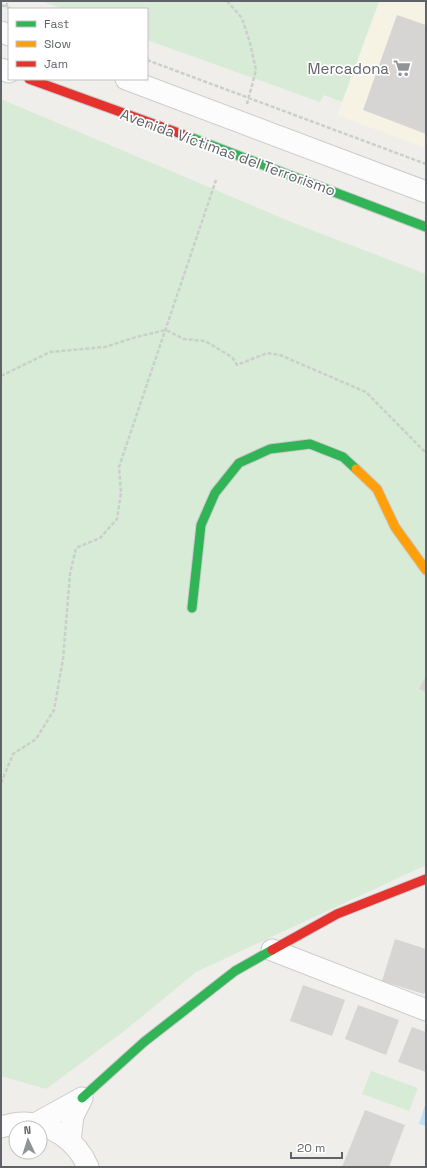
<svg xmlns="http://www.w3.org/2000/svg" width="427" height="1168" font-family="'Space Grotesk',sans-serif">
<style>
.commercial{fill:#f7f3e4}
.green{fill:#d8ebd6}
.water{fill:#bfe0f9}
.building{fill:#d6d5d3}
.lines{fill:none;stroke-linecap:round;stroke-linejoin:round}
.street-casing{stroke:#cbcccc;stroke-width:23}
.fast-casing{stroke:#cacacb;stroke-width:11}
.slow-casing{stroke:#cacacb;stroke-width:11}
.jam-casing{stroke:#cacacb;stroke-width:11}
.path{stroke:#cacfcc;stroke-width:2.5;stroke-dasharray:4 2;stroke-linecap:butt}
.street{stroke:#fdfcfc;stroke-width:21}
.fast{stroke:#30b455;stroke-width:9}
.slow{stroke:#ff9f0a;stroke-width:9}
.jam{stroke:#e5322d;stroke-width:9}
.labels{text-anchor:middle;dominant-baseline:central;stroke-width:3.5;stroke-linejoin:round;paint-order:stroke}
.poi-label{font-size:15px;fill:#5f6368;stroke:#fff;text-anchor:end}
.street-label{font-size:15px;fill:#5f6368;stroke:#fff}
</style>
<rect width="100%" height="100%" fill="#efeeea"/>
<!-- commercial -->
<path class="commercial" d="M380 1H426V148L337 115Z"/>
<!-- green -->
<path class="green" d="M41 1H379L342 102 324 95 320 102 147 40V9H63Z
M1 99 296 224 426 274V865L196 972 123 1032 46 1089 1 1076Z
M371 1071 418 1088 409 1111 362 1094Z"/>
<!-- water -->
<path class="water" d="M426 1102V1126L419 1124Z"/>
<!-- building -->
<path class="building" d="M397 15 426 25V134L363 110Z
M426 676V692L419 689Z
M395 939 426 949V989L424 994 382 981Z
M303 985 345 1000 332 1036 290 1021Z
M358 1005 399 1020 386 1055 345 1039Z
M412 1027 426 1032V1072L398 1062Z
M365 1110 405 1125 389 1167H342Z"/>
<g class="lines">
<!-- street casing -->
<g class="street-casing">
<path id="street" d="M1 32 9 35
M1 69 9 72
M126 79 426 192
M272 950 426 1010
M35 1124 82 1098 73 1116 70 1141
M1 1127C8 1125 15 1123 22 1123 51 1122 77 1141 88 1167"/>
</g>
<!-- fast casing -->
<g class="fast-casing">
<path id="fast" d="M187 136 426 227
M192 608 201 525 215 493 239 463 270 449 310 444 343 457 356 469
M82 1098 144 1042 235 971 272 950"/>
</g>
<!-- slow casing -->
<g class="slow-casing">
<path id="slow" d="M356 469 377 489 395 527 426 570"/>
</g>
<!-- jam casing -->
<g class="jam-casing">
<path id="jam" d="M29 79 187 136
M272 950 337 914 426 879"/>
</g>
<!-- path -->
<path class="path" d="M227 1 242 18 250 43 256 70 247 104
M1 5 12 9
M6 7 8 1
M147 60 426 164
M1 376 50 352 105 347 136 337 166 330 184 339 205 341 232 357 237 365 267 353 280 355 366 392 426 453
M1 783 13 754 36 739 54 710 63 659 70 574 76 548 100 538 117 519 121 493 119 467 216 180"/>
<!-- street -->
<use href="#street" class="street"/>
<!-- fast -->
<use href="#fast" class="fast"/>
<!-- slow -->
<use href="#slow" class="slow"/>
<!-- jam -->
<use href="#jam" class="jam"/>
</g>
<!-- icons -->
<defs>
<g id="supermarket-bare" transform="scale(1.38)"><path d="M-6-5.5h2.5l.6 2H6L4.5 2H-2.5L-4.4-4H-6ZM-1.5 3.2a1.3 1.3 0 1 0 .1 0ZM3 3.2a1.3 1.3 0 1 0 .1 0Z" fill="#919496" stroke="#fff" stroke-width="2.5" paint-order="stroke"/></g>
</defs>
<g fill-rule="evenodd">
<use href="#supermarket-bare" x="402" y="68"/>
</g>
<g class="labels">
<!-- poi labels -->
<g class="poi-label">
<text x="389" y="68">Mercadona</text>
</g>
<!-- street labels -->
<g class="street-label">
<text transform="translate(228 152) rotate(20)">Avenida Víctimas del Terrorismo</text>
</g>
</g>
<!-- border -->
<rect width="427" height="1168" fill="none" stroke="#5f6368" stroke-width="4"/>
<!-- legend -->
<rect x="8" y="8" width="140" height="72" fill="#ffffff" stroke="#bfc1c3"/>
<rect x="16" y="21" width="20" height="6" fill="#30b455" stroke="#bfc1c3"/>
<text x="44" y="28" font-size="12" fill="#5f6368">Fast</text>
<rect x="16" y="41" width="20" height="6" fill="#ff9f0a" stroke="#bfc1c3"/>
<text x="44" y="48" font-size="12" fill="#5f6368">Slow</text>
<rect x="16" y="61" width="20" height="6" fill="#e5322d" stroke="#bfc1c3"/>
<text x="44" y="68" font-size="12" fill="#5f6368">Jam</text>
<!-- north arrow -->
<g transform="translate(28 1140) rotate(356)"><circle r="19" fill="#ffffff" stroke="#bfc1c3"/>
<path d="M0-3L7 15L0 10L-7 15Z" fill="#919496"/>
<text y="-6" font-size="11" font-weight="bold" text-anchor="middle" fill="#5f6368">N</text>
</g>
<!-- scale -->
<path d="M291 1152v6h51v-6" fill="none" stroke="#5f6368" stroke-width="2"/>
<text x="297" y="1152" font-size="12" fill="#5f6368" stroke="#ffffff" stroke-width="3" paint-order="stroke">20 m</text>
</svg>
